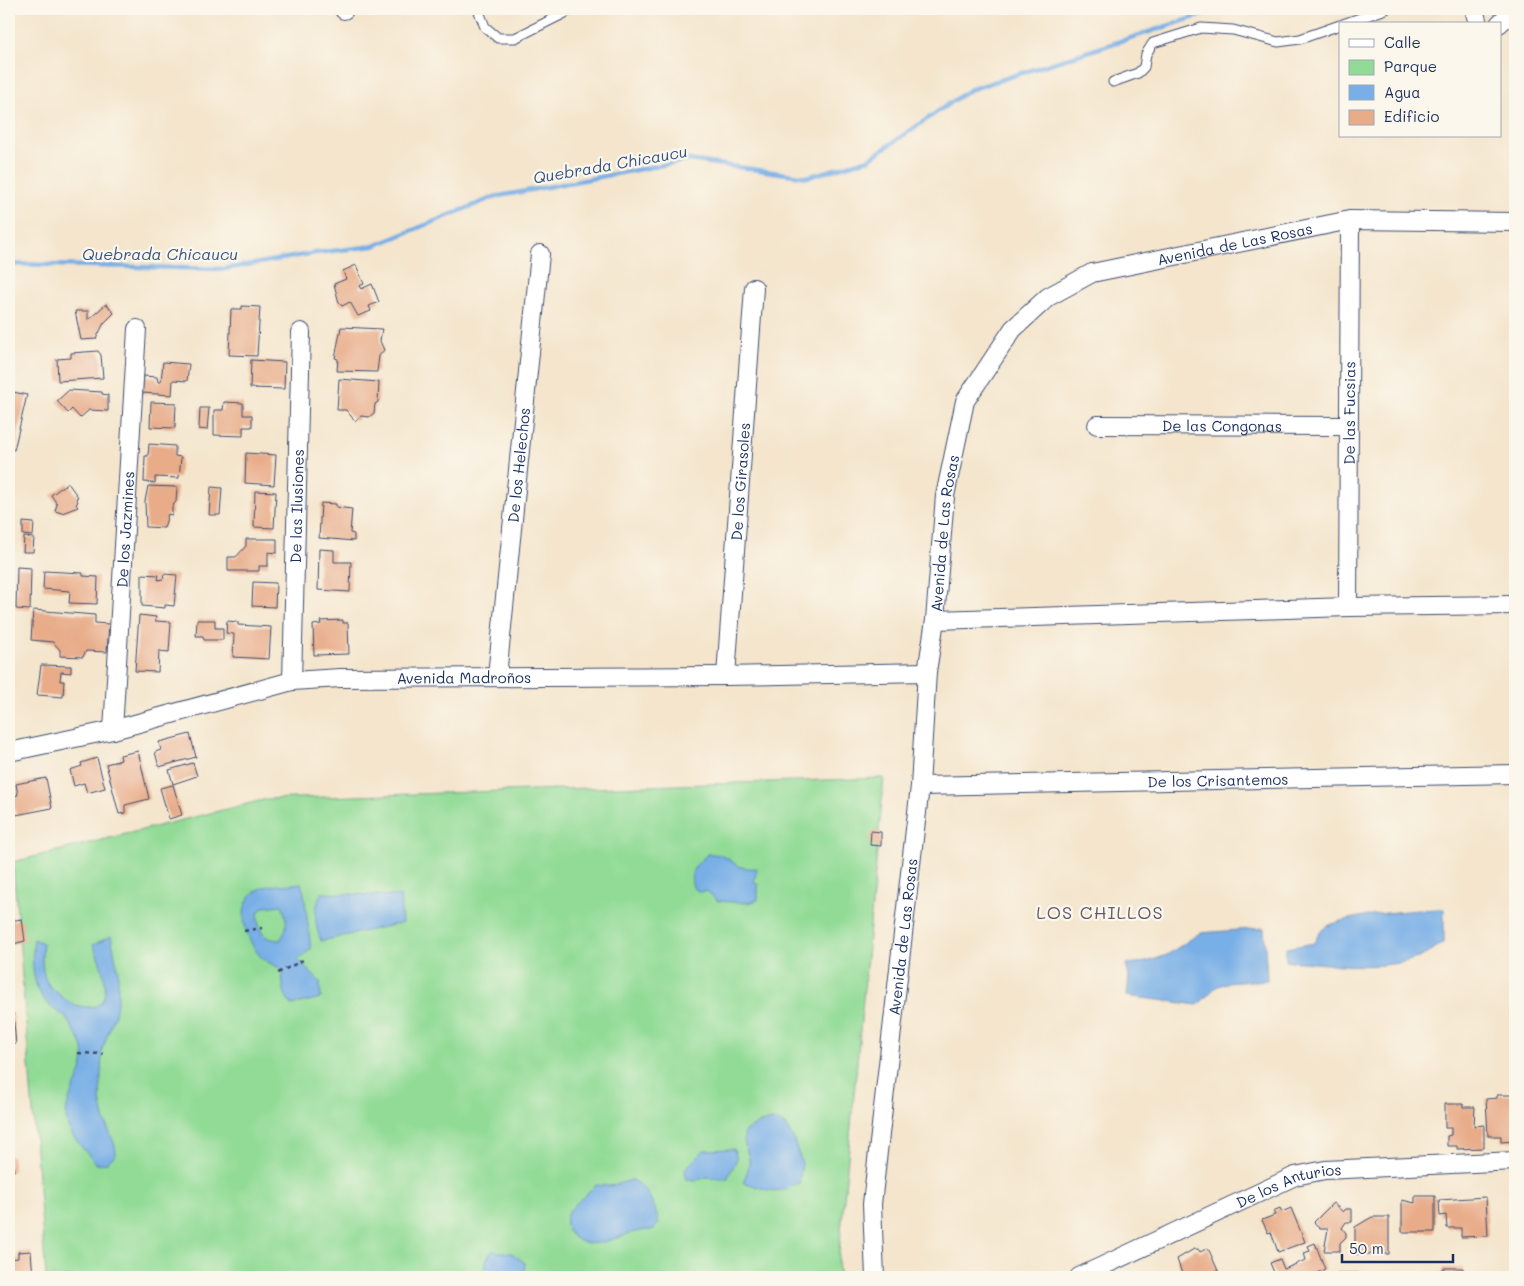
<svg xmlns="http://www.w3.org/2000/svg" width="1524" height="1286" font-family="Mali,sans-serif">
<style>
.green{fill:#92db96;stroke:#56857a}
.water{fill:#78afe6;stroke:#4a6fa2;fill-rule:evenodd}
.lines{fill:none;stroke-linecap:round;stroke-linejoin:round}
.stream{stroke:#78afe6;stroke-width:4.5}
.building{fill:#e8ac89}
.lane-casing{stroke:#3c4a6e;stroke-width:11}
.street-casing{stroke:#3c4a6e;stroke-width:20}
.path{stroke:#3c4a6e;stroke-width:2.5;stroke-dasharray:4 4;stroke-linecap:butt}
.lane{stroke:#fff;stroke-width:9}
.street{stroke:#fff;stroke-width:18}
.labels{text-anchor:middle;dominant-baseline:central;stroke-width:4.5;stroke-linejoin:round;paint-order:stroke}
.street-label{font-size:15px;fill:#1b2f5e;stroke:#fbf7ec}
.water-label{font-size:16px;font-style:italic;fill:#375587;stroke:#fbf7ec}
.quarter-label{font-size:18px;letter-spacing:1px;fill:#635b6d;stroke:#fbf7ec}
</style>
<rect width="100%" height="100%" fill="#fbf7ec"/>
<filter id="ink" filterUnits="userSpaceOnUse"><feTurbulence type="fractalNoise" baseFrequency=".02" numOctaves="2"/><feDisplacementMap in="SourceGraphic" scale="10" xChannelSelector="R" yChannelSelector="G"/><feConvolveMatrix kernelMatrix="1 2 1 2 8 2 1 2 1" color-interpolation-filters="sRGB"/></filter>
<filter id="wash" filterUnits="userSpaceOnUse"><feTurbulence type="fractalNoise" baseFrequency=".0096" numOctaves="4" result="noise"/><feDisplacementMap in="SourceGraphic" scale="20" xChannelSelector="R" yChannelSelector="G"/><feGaussianBlur stdDeviation="1.12" result="paint"/><feColorMatrix in="noise" values="0 0 0 0 0 0 0 0 0 0 0 0 0 0 0 0 0 1.4 0 .05"/><feComposite in="paint" operator="in"/></filter>
<g filter="url(#wash)">
<rect width="100%" height="100%" fill="#f4e5cc"/>
<!-- green -->
<path class="green" d="M884 778 838 1263 840 1277H46L13 862 267 799Z"/>
<!-- water -->
<path class="water" d="M708 854C734 853 730 871 757 868L754 882 758 884V900L748 903 717 901 707 891 699 892 693 887C688 871 696 864 708 854Z
M301 883 304 893 311 949 298 960 320 982 321 998 292 1005C282 993 282 985 283 970 276 966 268 963 262 958 246 942 233 904 258 890 269 883 288 886 301 883ZM282 905C287 919 289 928 280 940 261 940 258 929 258 913L263 907Z
M321 893 400 896 402 923 321 941C314 923 314 910 321 893Z
M1444 909V942C1436 947 1427 955 1418 958 1376 972 1328 963 1286 961V948L1314 943C1316 939 1319 933 1322 930 1336 915 1421 909 1444 909Z
M1264 928 1267 980 1226 983 1216 987 1198 1005 1127 996 1129 976 1126 964 1147 962 1167 955 1200 933Z
M111 936 118 971V997L115 1014 102 1050 100 1100 105 1122 115 1145 116 1154 107 1163 96 1164C87 1152 71 1138 67 1123 61 1095 91 1073 82 1045 81 1041 68 1022 64 1015 33 1002 30 969 34 939L43 943C42 955 41 966 45 978 48 986 54 990 60 995 68 1003 77 1007 88 1007 119 1008 100 959 93 945Z
M773 1120 785 1125 793 1138 802 1163 799 1183C773 1196 769 1190 743 1182 746 1175 750 1167 749 1159 747 1148 742 1143 745 1131L760 1123Z
M734 1149 737 1159 727 1179 707 1177 697 1180 686 1179 685 1169 704 1150Z
M632 1180C647 1186 656 1208 659 1223 653 1233 650 1229 640 1231 617 1235 587 1257 568 1231 565 1226 565 1218 568 1213 575 1203 587 1194 596 1185L610 1186Z
M492 1251 512 1253 525 1263 524 1277H485L486 1260Z"/>
<g class="lines">
<!-- stream -->
<path class="stream" d="M1246 9H1304
M9 264 224 269 315 253 374 246 494 197 689 160 808 177 869 159 969 90 1220 9"/>
</g>
<g id="blocks">
<!-- building -->
<path class="building" d="M356 265 364 284 359 286 361 289 372 284 379 302 369 306 371 311 358 316 350 302 342 306 339 303 334 284 346 279 343 271Z
M106 304 114 313 104 323 96 339 81 340 75 311H88V320Z
M242 306 260 307 257 356 229 355 231 309H242Z
M341 327 382 329 380 341 384 350 379 356 377 372 337 371 338 359 335 358Z
M98 351 101 355 103 378 58 381 57 359 71 358V353Z
M251 360 285 362 284 389 250 388Z
M163 362 189 364 187 381 173 380 172 395 142 393 144 376 157 377 158 382H161Z
M339 379 379 382 378 402 375 404 374 413 369 417 361 416 355 421 346 410H337Z
M69 390 102 392V394L108 395V411L89 410 80 418 72 409 68 413 57 401Z
M9 391 27 395 14 450 9 449Z
M151 402 176 403 175 428 150 427Z
M224 402 243 403V415H252V427H243V436L214 435V410H223Z
M200 408H209L207 430 199 429Z
M149 444 175 446V456L181 457 179 478 155 477V483L144 482 145 456H148Z
M246 453 276 455 274 485 245 483Z
M68 483 78 497 76 498 78 502 76 504 78 507 62 513 55 511 57 504 51 495Z
M148 486 177 487 176 502 172 506V515L168 514 164 528 146 527 145 501Z
M211 487 222 488 220 515H209Z
M255 491 276 492 274 528 254 527Z
M321 503 336 504V507L352 509 350 533 354 534V541L319 538Z
M23 522 34 523 33 536 23 535Z
M24 537 34 538 33 552H23Z
M246 539H277V553L268 552V566H259V571H228V557H236L246 546Z
M319 549 334 550V562H351L350 592 318 590Z
M17 567 31 568 30 610 16 609Z
M44 571 83 573V576L98 577 97 604 69 603 70 591 43 589Z
M142 574 159 575 158 580 163 579 164 574 177 575 174 606 165 605V608L142 606Z
M253 582 276 583 275 607 252 606Z
M33 610 95 615V623L109 624 107 652 86 651 83 657 60 656V650L53 642 31 640Z
M139 615 156 617 155 621 171 622 169 652 159 651 158 672 135 671Z
M197 620H215V628H223V640H204L203 636H196Z
M343 620V623H348L349 654 314 655 313 625 321 624 320 621Z
M227 621 238 622V625L271 627 269 659 233 657 234 634 226 633Z
M41 665 71 666V673L61 672 60 681H64L63 697 37 695Z
M190 734 196 757 159 767 155 752 161 750 159 742Z
M138 751 149 799 125 805V813L119 814 106 764 121 760 120 755Z
M97 758 105 788 87 793 84 783 74 786 70 770 82 766 81 763Z
M193 763 197 776 173 784 169 770Z
M46 778 52 808 16 815 12 796 18 795 16 784Z
M173 785 182 815 169 819 160 788Z
M871 831 881 832V846L870 845Z
M22 919 25 941 9 945V921Z
M9 1013H13L16 1044 9 1045Z
M1497 1095H1515V1141L1501 1142V1136H1488L1486 1099 1497 1098Z
M1445 1104H1463V1107H1475L1474 1126 1484 1125V1148L1457 1149V1146H1447V1136L1451 1135V1128H1445Z
M9 1156H12L14 1171 9 1172Z
M1415 1196H1435V1232H1402V1200L1415 1203Z
M1486 1197 1488 1236 1461 1237V1228H1447L1446 1215 1440 1216 1439 1200Z
M1333 1203 1343 1212 1346 1209H1352V1222H1346L1342 1228 1346 1233V1237L1340 1243V1251H1324L1328 1229H1320L1314 1222Z
M1280 1208 1282 1212 1291 1208 1305 1242 1278 1252 1271 1232 1268 1233 1262 1220 1275 1215 1273 1211Z
M1372 1217H1389V1254H1355V1227Z
M1315 1243 1325 1269 1317 1273 1319 1277H1276L1270 1263 1280 1259 1284 1269 1306 1260 1304 1253 1310 1251 1308 1246Z
M1208 1248 1219 1273 1210 1277H1183L1177 1259 1194 1249H1198L1200 1252Z
M31 1251 33 1277H9V1259L18 1258V1252Z
M1443 1268H1463V1277H1429V1273L1443 1272Z
M1336 1273H1359V1277H1336Z"/>
</g>
</g>
<g filter="url(#ink)">
<use href="#blocks" fill-opacity="0" stroke="#3c4a6e" stroke-width="1"/>
<g class="lines">
<!-- lane casing -->
<g class="lane-casing">
<path id="lane" d="M478 9 485 27 498 38H515L573 9
M1343 24 1386 9
M1113 82 1138 73 1144 67 1146 54 1153 43 1201 28 1233 30 1278 42 1300 39 1340 25"/>
</g>
<!-- street casing -->
<g class="street-casing">
<g id="street">
<path d="M1474 9 1478 24"/>
<path d="M344 10 345 9"/>
<path d="M1499 24 1515 9"/>
<path id="s1" d="M1097 425 1348 426"/>
<path id="s2" d="M1348 607 1350 220"/>
<path d="M935 620 1348 607 1515 605"/>
<path id="s3" d="M497 676 540 254"/>
<path id="s4" d="M726 676 754 288"/>
<path id="s5" d="M292 681 301 332"/>
<path id="s6" d="M113 730 137 329"/>
<path id="s7" d="M9 752 113 730 292 681 340 678 726 676 927 672"/>
<path id="s8" d="M920 786 1515 774"/>
<path id="s9" d="M875 1277 872 1204 920 786 927 672 935 620 945 496 965 401 1013 329 1048 297 1092 273 1350 220 1515 222"/>
<path id="s10" d="M1079 1277 1295 1176 1325 1170 1515 1161"/>
</g>
</g>
<!-- path -->
<path class="path" d="M244 931 262 928
M278 973 303 960
M78 1053 103 1054"/>
<!-- lane -->
<use href="#lane" class="lane"/>
<!-- street -->
<use href="#street" class="street"/>
</g>
</g>
<g class="labels">
<!-- street labels -->
<g class="street-label">
<text stroke="none"><textPath href="#s9" startOffset="1212">Avenida de Las Rosas</textPath></text>
<text stroke="none"><textPath href="#s2" startOffset="194">De las Fucsias</textPath></text>
<text stroke="none"><textPath href="#s1" startOffset="125">De las Congonas</textPath></text>
<text stroke="none"><textPath href="#s3" startOffset="212">De los Helechos</textPath></text>
<text stroke="none"><textPath href="#s4" startOffset="195">De los Girasoles</textPath></text>
<text stroke="none"><textPath href="#s5" startOffset="175">De las Ilusiones</textPath></text>
<text stroke="none"><textPath href="#s6" startOffset="201">De los Jazmines</textPath></text>
<text stroke="none"><textPath href="#s9" startOffset="748">Avenida de Las Rosas</textPath></text>
<text stroke="none"><textPath href="#s7" startOffset="464">Avenida Madroños</textPath></text>
<text stroke="none"><textPath href="#s8" startOffset="298">De los Crisantemos</textPath></text>
<text stroke="none"><textPath href="#s9" startOffset="342">Avenida de Las Rosas</textPath></text>
<text stroke="none"><textPath href="#s10" startOffset="230">De los Anturios</textPath></text>
</g>
<!-- water labels -->
<g class="water-label">
<text transform="translate(610 164) rotate(-10)">Quebrada Chicaucu</text>
<text x="160" y="253">Quebrada Chicaucu</text>
</g>
<!-- quarter labels -->
<g class="quarter-label">
<text x="1100" y="912">LOS CHILLOS</text>
</g>
</g>
<!-- margin -->
<rect width="1524" height="1286" fill="none" stroke="#fbf7ec" stroke-width="30"/>
<!-- legend -->
<rect x="1339" y="22" width="162" height="115" fill="#fbf7ec" stroke="#a1a7b3"/>
<rect x="1349" y="39" width="25" height="8" fill="#ffffff" stroke="#a1a7b3"/>
<text x="1384" y="48" font-size="15" fill="#1b2f5e">Calle</text>
<rect x="1349" y="60" width="25" height="15" fill="#92db96" stroke="#a1a7b3"/>
<text x="1384" y="72" font-size="15" fill="#1b2f5e">Parque</text>
<rect x="1349" y="85" width="25" height="15" fill="#78afe6" stroke="#a1a7b3"/>
<text x="1384" y="98" font-size="15" fill="#1b2f5e">Agua</text>
<rect x="1349" y="110" width="25" height="15" fill="#e8ac89" stroke="#a1a7b3"/>
<text x="1384" y="122" font-size="15" fill="#1b2f5e">Edificio</text>
<!-- scale -->
<path d="M1342 1254v8h111v-8" fill="none" stroke="#1b2f5e" stroke-width="2.5"/>
<text x="1349" y="1254" font-size="15" fill="#1b2f5e" stroke="#fbf7ec" stroke-width="4" paint-order="stroke">50 m</text>
</svg>
